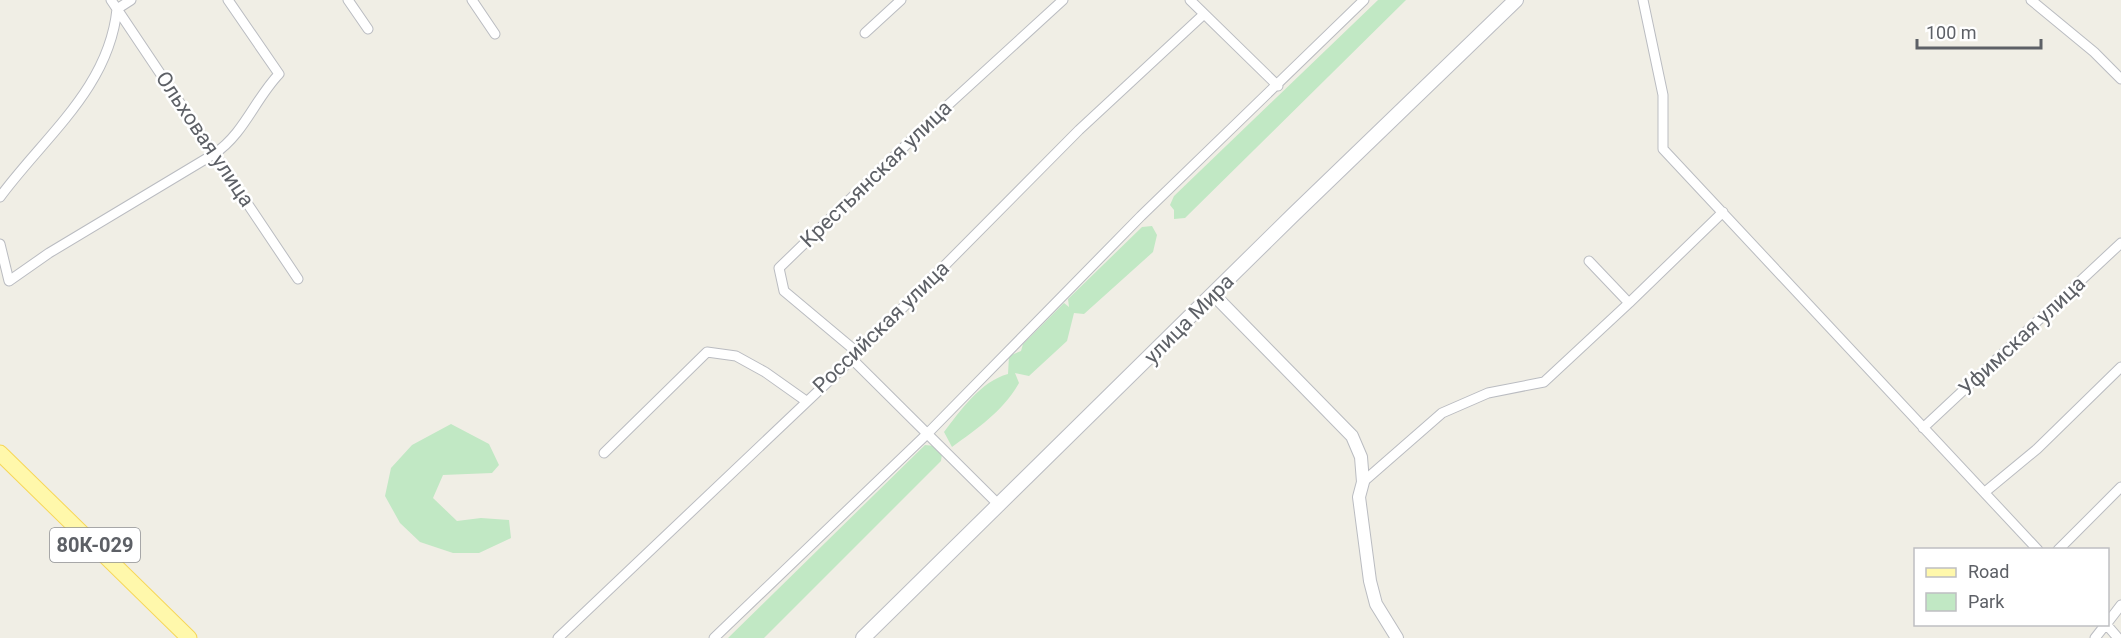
<svg xmlns="http://www.w3.org/2000/svg" width="2121" height="638" font-family="Roboto,sans-serif">
<style>
.green{fill:#c1e8c4}
.lines{fill:none;stroke-linecap:round;stroke-linejoin:round}
.minor-casing{stroke:#babcc1;stroke-width:11}
.tertiary-casing{stroke:#babcc1;stroke-width:14}
.secondary-casing{stroke:#bbbdc3;stroke-width:16}
.primary-casing{stroke:#f7d758;stroke-width:17}
.minor{stroke:#fff;stroke-width:9}
.tertiary{stroke:#fff;stroke-width:12}
.secondary{stroke:#fff;stroke-width:14}
.primary{stroke:#fff8ab;stroke-width:15}
.labels{text-anchor:middle;dominant-baseline:central;stroke-width:5;stroke-linejoin:round;paint-order:stroke}
.shield{fill:#fff;stroke:#8e9094;stroke-width:1.5}
.shield-label{font-size:20px;font-weight:bold;fill:#5d6066}
.street-label{font-size:21px;fill:#5d6066;stroke:#fff}
</style>
<rect width="100%" height="100%" fill="#f0eee5"/>
<!-- green -->
<path class="green" d="M1378 0H1406L1185 218 1174 219V210L1170 205 1174 196Z
M1152 226 1157 235 1153 252 1084 314 1074 313 1067 341 1029 376 1015 373 1019 383C1003 411 978 428 952 447L944 432C960 411 981 381 1008 374L1009 356 1021 351 1023 344 1064 303 1069 307 1068 299 1142 227Z
M451 424 489 444 499 465 492 473 443 475 433 498 457 521 481 518 509 520 511 538 479 553H453L420 542 400 523 385 496 391 468 412 445Z
M925 445 935 446 942 454 941 461 764 638H728Z"/>
<g class="lines">
<!-- minor casing -->
<g class="minor-casing">
<path id="minor" d="M111 0 298 279
M348 0 368 29
M472 0 495 34
M1190 0 1278 86
M1643 0 1663 95V149L2038 550
M2031 0 2094 52 2121 79
M865 33 901 0
M0 197C44 137 109 88 117 9L131 0
M0 244 9 281 49 253 214 154C244 134 255 99 279 74L228 0
M1589 261 1629 303 1723 212
M858 353 784 291 779 268 936 116 1063 0
M852 359 1000 506
M1923 428 2121 243
M604 453 707 352 736 356 765 372 806 401
M1363 482 1442 413 1488 393 1544 382 1629 303
M1985 492 2037 449 2121 367
M2058 550 2121 487
M2108 622 2121 605
M2106 624 2118 638
M558 638 852 359 1079 130 1203 15
M714 638 928 433 1141 216 1364 0
M2095 638 2106 624"/>
</g>
<!-- tertiary casing -->
<g class="tertiary-casing">
<path id="tertiary" d="M1213 294 1352 436 1361 457 1363 482 1359 497 1370 581 1376 604 1397 638"/>
</g>
<!-- secondary casing -->
<g class="secondary-casing">
<path id="secondary" d="M863 638 1293 215 1516 0"/>
</g>
<!-- primary casing -->
<g class="primary-casing">
<path id="primary" d="M0 453 189 638"/>
</g>
<!-- minor -->
<use href="#minor" class="minor"/>
<!-- tertiary -->
<use href="#tertiary" class="tertiary"/>
<!-- secondary -->
<use href="#secondary" class="secondary"/>
<!-- primary -->
<use href="#primary" class="primary"/>
</g>
<g class="labels">
<!-- shield labels -->
<rect class="shield" x="50" y="528" width="90" height="34" rx="4.5"/>
<g class="shield-label">
<text x="95" y="545">80К-029</text>
</g>
<!-- street labels -->
<g class="street-label">
<text transform="translate(205 139) rotate(56)">Ольховая улица</text>
<text transform="translate(876 174) rotate(-44)">Крестьянская улица</text>
<text transform="translate(1189 319) rotate(-45)">улица Мира</text>
<text transform="translate(881 327) rotate(-44)">Российская улица</text>
<text transform="translate(2022 336) rotate(-43)">Уфимская улица</text>
</g>
</g>
<!-- legend -->
<rect x="1914" y="548" width="195" height="78" fill="#ffffff" stroke="#bebfc2" stroke-width="1.5"/>
<rect x="1926" y="568" width="30" height="9" fill="#fff8ab" stroke="#bebfc2" stroke-width="1.5"/>
<text x="1968" y="578" font-size="18" fill="#5d6066">Road</text>
<rect x="1926" y="593" width="30" height="18" fill="#c1e8c4" stroke="#bebfc2" stroke-width="1.5"/>
<text x="1968" y="608" font-size="18" fill="#5d6066">Park</text>
<!-- scale -->
<path d="M1917 39v9h124v-9" fill="none" stroke="#5d6066" stroke-width="3"/>
<text x="1926" y="39" font-size="18" fill="#5d6066" stroke="#ffffff" stroke-width="4.5" paint-order="stroke">100 m</text>
</svg>
